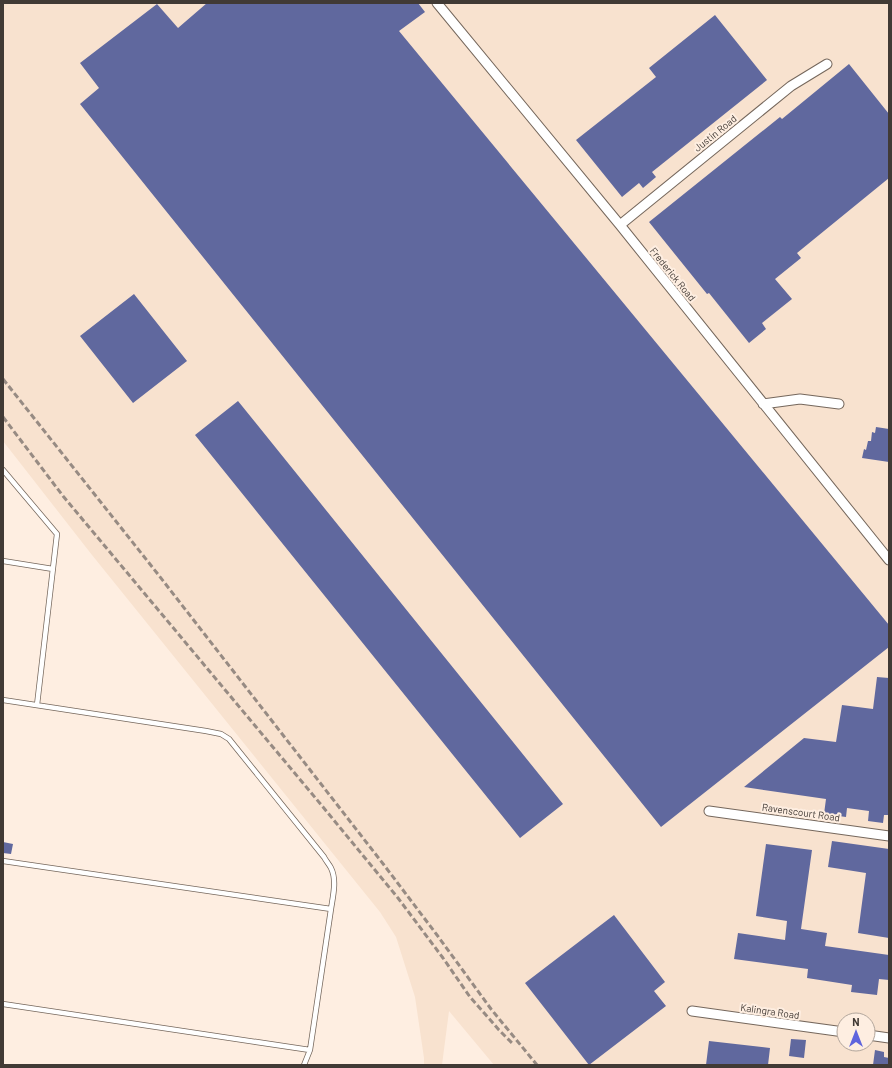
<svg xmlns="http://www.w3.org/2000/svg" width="892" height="1068" font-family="Barlow,sans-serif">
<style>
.built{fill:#f8e2cf;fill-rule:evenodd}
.building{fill:#60689e}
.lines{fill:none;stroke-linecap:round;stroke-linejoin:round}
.lane-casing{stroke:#75675c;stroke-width:6}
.street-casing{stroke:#75675c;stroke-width:11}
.lane{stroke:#fff;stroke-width:4.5}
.street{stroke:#fff;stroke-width:9}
.rail{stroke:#978b83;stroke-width:3;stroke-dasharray:6 3;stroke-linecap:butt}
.labels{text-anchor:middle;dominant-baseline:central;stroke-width:4;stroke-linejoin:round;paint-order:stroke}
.street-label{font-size:10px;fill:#413a35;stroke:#feeee1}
</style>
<rect width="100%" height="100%" fill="#feeee1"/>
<!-- built -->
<path class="built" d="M3 3H889V1065H494L449 1011 442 1065H424V1058L415 997 396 937 380 912 92 555 3 441ZM844 1020H868V1044H844Z"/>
<!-- building -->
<path class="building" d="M207 3H418L425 12 399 31 889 625V647L661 827 80 104 99 88 80 63 157 4 178 28Z
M715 15 767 80 652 172 656 177 643 188 639 183 622 197 576 140 656 77 649 68Z
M849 64 889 114V178L797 253 801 258 775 279 792 299 762 323 766 329 749 343 709 293 707 294 649 222 780 117 782 119Z
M134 294 187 361 133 403 80 336Z
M238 401 563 804 520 838 195 435Z
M876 427 889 429V462L862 458 864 449 866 450 868 441H871L872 432 875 433Z
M877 677 889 678V815H884L883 823 868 821 869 811 847 808 846 817 824 814 826 799 744 787 804 738 836 742 842 705 873 709Z
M832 841 889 849V938L858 933 866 873 828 867Z
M3 842 13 844 11 854 3 853Z
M766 844 812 850 801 929 827 933 825 946 889 955V980L879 979 877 995 851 992 852 985 807 978 808 969 734 959 738 933 785 940 787 921 756 916Z
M614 915 665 982 654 991 666 1006 589 1065 525 983Z
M791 1039 806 1040 804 1058 789 1056Z
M709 1041 770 1048 768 1065H706Z
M875 1050 884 1052V1057L889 1058V1065H873Z"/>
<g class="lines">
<!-- lane casing -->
<g class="lane-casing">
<path id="lane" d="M3 470 57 534 37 705
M3 561 53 569
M3 700 206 731 221 734 229 739 324 857C326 861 329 864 331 868 337 880 333 896 331 909L310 1050 304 1065
M3 861 331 909
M3 1004 310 1050"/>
</g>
<!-- street casing -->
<g class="street-casing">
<path id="street" d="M437 3 620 225 889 560
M620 225 791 86 827 64
M763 404 800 399 839 404
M709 811 889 836
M692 1011 844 1032
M868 1035 889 1038"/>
</g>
<!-- lane -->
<use href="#lane" class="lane"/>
<!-- street -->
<use href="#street" class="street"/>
<!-- rail -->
<path class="rail" d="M3 379 157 573 384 865 437 935 491 1009 537 1065
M3 417 63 496 323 807 398 898 443 958 470 997 499 1030 514 1045"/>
</g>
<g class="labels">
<!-- street labels -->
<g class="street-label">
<text transform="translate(715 133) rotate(-39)">Justin Road</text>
<text transform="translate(673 274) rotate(51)">Frederick Road</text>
<text transform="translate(801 812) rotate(8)">Ravenscourt Road</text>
<text transform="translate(770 1011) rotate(8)">Kalingra Road</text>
</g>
</g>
<!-- border -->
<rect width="892" height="1068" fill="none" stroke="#413a35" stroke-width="8"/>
<!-- north arrow -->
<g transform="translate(856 1032)"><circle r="19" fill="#feeee1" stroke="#b2a69c"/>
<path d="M0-3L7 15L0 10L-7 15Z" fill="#5f64dd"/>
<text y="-6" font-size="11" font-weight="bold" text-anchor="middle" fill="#413a35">N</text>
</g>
</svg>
